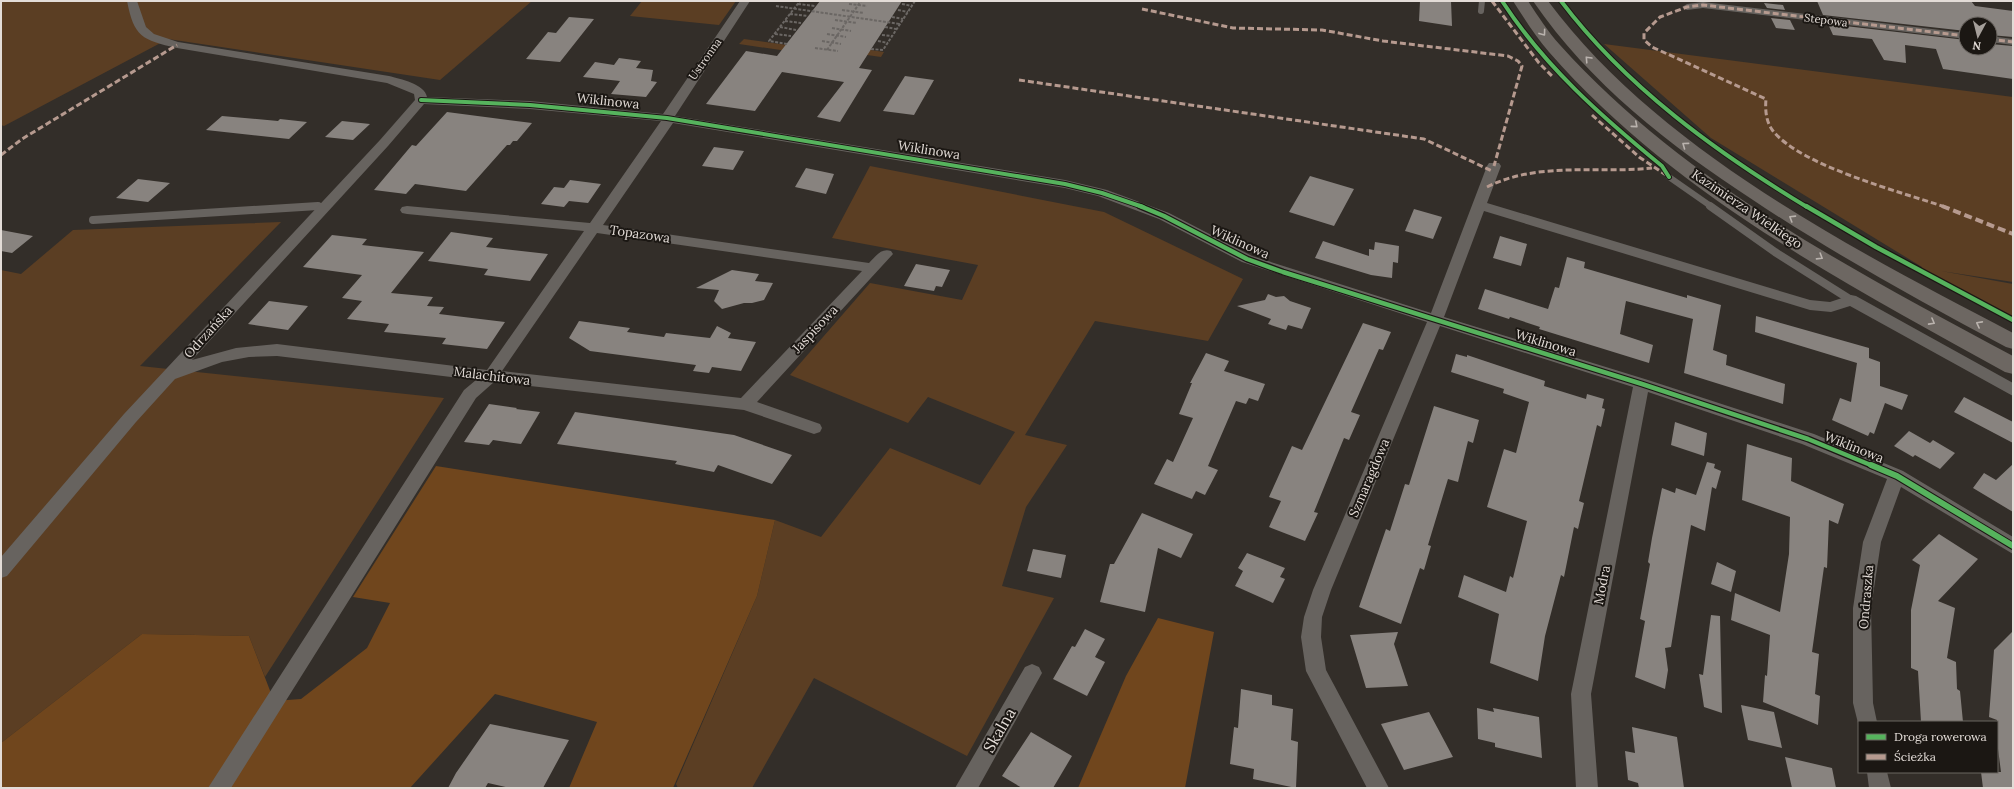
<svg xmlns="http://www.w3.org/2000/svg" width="2014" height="789" font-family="Lora,serif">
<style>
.green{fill:#5b3e23}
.forest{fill:#70461d}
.building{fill:#88837f}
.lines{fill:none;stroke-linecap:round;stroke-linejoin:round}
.path{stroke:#6b6764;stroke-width:2;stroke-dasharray:3 1.5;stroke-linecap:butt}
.lane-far1{stroke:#67635f;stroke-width:6}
.lane{stroke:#67635f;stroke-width:8}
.street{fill:#67635f;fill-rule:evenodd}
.secondary{fill:#6d6762;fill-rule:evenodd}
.quiet-far1{stroke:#b69a8f;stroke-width:3;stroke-dasharray:6 3;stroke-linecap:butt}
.quiet{stroke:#b69a8f;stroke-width:4;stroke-dasharray:8 4;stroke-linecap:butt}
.cycleway-far2-casing{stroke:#1b1713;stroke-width:6}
.cycleway-far1-casing{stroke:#1b1713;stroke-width:7}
.cycleway-casing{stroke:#1b1713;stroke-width:8}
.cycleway-far2{stroke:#56b35d;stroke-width:4}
.cycleway-far1{stroke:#56b35d;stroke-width:4.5}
.cycleway{stroke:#56b35d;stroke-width:6}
.oneway{stroke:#bab3ae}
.labels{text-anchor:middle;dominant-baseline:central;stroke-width:4;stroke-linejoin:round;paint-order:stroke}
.far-street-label{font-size:11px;fill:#e3dcd7;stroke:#1b1713}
.street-label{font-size:13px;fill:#e3dcd7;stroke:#1b1713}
.near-street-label{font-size:16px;fill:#e3dcd7;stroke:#1b1713}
</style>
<rect width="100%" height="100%" fill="#332e29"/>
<!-- green -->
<path class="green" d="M1 1H532L440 80 168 39 4 126 1 125Z
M642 1H736L719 25 630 16Z
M744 39 852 54 857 48 884 52 881 57 860 54 855 61 739 44Z
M1604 44 2013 97V282L1941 271 2013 284V317L1922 269V267L1711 138Z
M870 166 1104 212 1243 279 1208 341 1095 321 1025 435 1067 445 1026 507 1002 586 1054 598 967 756 814 678 752 788H678L676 784 757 596 775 520 821 537 890 448 980 485 1015 432 928 397 908 423 790 375 870 283 962 300 978 265 832 238Z
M281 222 140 366 444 398 265 677 249 636 142 634 1 743V270L21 274 73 230Z"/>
<!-- forest -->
<path class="forest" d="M436 466 775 520 757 596 673 788H569L597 722 495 694 410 788H1V743L142 634 249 636 274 701 301 699 367 648 390 603 353 597Z
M1158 618 1214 632 1185 788H1078L1126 676Z"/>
<!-- building -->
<path class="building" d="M820 1H902L859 68 872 70 840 122 817 117 844 82 782 72 755 111 706 104 746 51 777 56Z
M1420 1H1451L1452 26 1419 21Z
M1817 1H1971L1975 6 2013 11V37L1990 35V24H1966V31L1823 15Z
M1764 3 1783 5 1785 10 1767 8Z
M569 17 594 19 560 62 526 59 548 32 556 33Z
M1771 18 1790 20 1795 30 1776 28Z
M1828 24 1966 40V48H1990V44L2013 46V79L1943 69 1936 49 1905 45 1906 63 1884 60 1872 39 1833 35Z
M619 58 641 61 636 68 653 70 651 81 657 82 646 97 611 94 620 81 583 77 595 62 614 65Z
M905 76 934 80 914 115 883 111Z
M447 112 532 123 517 141H513L510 145H507L466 191 415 184 406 194 374 190 412 145 416 146Z
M222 116 278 121 280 119 307 122 289 139 206 130Z
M342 121 370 124 353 140 325 137Z
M714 147 744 151 733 170 702 166Z
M806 168 834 174 826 194 795 187Z
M1310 176 1354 189 1334 226 1289 212Z
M138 179 170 183 148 202 116 198Z
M570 180 601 184 588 203 569 201 564 207 541 204 554 187 564 188Z
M1414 209 1442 217 1433 239 1405 231Z
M1 230 33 236 12 253 1 251Z
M451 232 493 238 486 247 548 254 530 281 484 275 488 269 428 261Z
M332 235 367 239 362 245 424 252 391 293 433 297 427 306 444 307 439 314 505 322 487 349 442 344 446 338 384 332 389 324 347 319 362 301 342 298 362 275 303 267Z
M1500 236 1527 244 1521 266 1493 258Z
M1323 241 1369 256V249L1374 250 1375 242 1399 246 1398 263 1393 262 1392 278 1371 275 1315 258Z
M1567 257 1585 262 1584 268 1687 298V295L1721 305 1713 350 1727 355 1726 365 1785 384 1783 404 1684 373 1693 319 1626 301 1620 334 1653 345 1649 363 1539 329 1540 327 1510 317 1509 319 1478 309 1485 289 1548 309 1555 287 1559 288Z
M916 264 950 270 942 287 936 286 934 291 904 286Z
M732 270 759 274 755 281 773 283 764 300 752 303H744L722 309 714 301 719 290 696 288Z
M1268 294 1276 297 1284 296 1290 301 1311 308 1302 329 1288 325 1286 330 1268 324 1271 319 1237 306 1265 300Z
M269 301 308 306 288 330 248 324Z
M1756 316 1869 348V358L1880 362V386L1908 395 1902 410 1885 403 1874 434 1870 432 1868 436 1832 420 1840 398 1851 402 1857 363 1755 332Z
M579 321 630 328 627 332 664 337 666 333 710 338 717 326 731 333 728 338 756 342 741 371 712 367 709 373 693 371 696 365 590 351 569 338Z
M1363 323 1391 332 1383 350 1379 349 1351 412 1360 415 1349 440 1344 438 1314 512 1318 513 1305 541 1269 527 1281 501 1269 497 1292 446 1302 450Z
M1206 353 1229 361 1224 371 1265 384 1258 401 1249 398 1246 404 1236 401 1208 466 1218 470 1205 495 1196 491 1192 499 1154 484 1167 459 1173 462 1193 418 1179 414 1192 383H1190Z
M1456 354 1467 357V355L1545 381 1544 386 1586 399 1587 394 1604 399 1602 408 1605 409 1601 427 1597 425 1579 501 1584 503 1578 529 1574 527 1564 577 1561 575 1545 636 1538 681 1490 663 1499 614 1458 597 1464 575 1506 592 1510 576 1513 578 1527 521 1487 507 1504 449 1516 453 1529 402 1503 393 1504 389 1451 372Z
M1964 397 2013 422V443L1954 412Z
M489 404 517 408 516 409 540 412 521 444 493 440 489 445 464 442Z
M1434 406 1479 420 1473 443 1468 441 1458 482 1448 479 1428 545 1431 546 1424 570 1420 568 1401 624 1359 607 1386 529 1390 531 1405 484 1409 485Z
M575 412 734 435 792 455 772 484 718 465 714 472 675 464 677 461 557 444Z
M1675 422 1707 433 1704 456 1671 445Z
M1909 431 1930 443 1933 440 1955 453 1940 469 1915 455 1913 457 1894 446Z
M1747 444 1792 458 1791 481 1844 504 1838 524 1829 520 1827 568 1824 567 1812 652 1819 654 1815 694 1820 696 1818 725 1763 702 1765 675 1767 676 1770 635 1731 620 1735 593 1780 612 1789 554 1790 517 1742 500Z
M1707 462 1715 464 1714 468 1721 471 1716 489 1712 487 1705 531 1691 525 1671 647 1665 648 1668 670 1665 689 1635 677 1645 621 1640 619 1650 564 1648 562 1652 538 1662 488 1675 493 1676 488 1696 495Z
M2013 464V512L1973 488 1984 473 1996 480Z
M1142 513 1193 534 1181 558 1158 548 1145 612 1100 602 1110 564H1114Z
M1939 534 1978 559 1938 601 1955 608 1947 658 1956 662 1957 689 1960 691 1963 722H1921L1918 671 1911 668V610L1920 565 1912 560Z
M1033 549 1066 555 1061 578 1027 571Z
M1247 553 1285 568 1280 577 1285 579 1273 603 1235 586 1243 571 1238 568Z
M1717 562 1736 571 1731 592 1711 584Z
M1711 615 1720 616 1722 713 1704 707 1699 674 1703 675Z
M1085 629 1105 639 1095 657 1105 662 1087 696 1053 679 1072 646 1075 647Z
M2013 631V788H1983L1981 772H2001L1997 741V720L1989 717 1994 650Z
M1398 632 1394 644 1408 686 1366 688 1350 635Z
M1241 689 1272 695V705L1293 709 1291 740 1298 742 1296 788 1253 779 1254 769 1230 764 1234 727 1238 728Z
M1741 705 1774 712 1782 748 1748 740Z
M1477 708 1494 712 1493 708 1539 717 1542 758 1495 747V743L1478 739Z
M1429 712 1453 757 1404 770 1381 724Z
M490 724 569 740 543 788H510L488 783 485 788H448L456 773Z
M1632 727 1677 737 1684 788H1639L1638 783 1628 780 1625 751 1635 753Z
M1031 732 1072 756 1053 788H1022L1002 776Z
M1785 757 1832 768 1836 788H1792Z"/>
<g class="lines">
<!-- path -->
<path class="path" d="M798 4 815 6
M849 4 867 6
M902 4 912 6
M776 6 900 24
M842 10 864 13
M898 10 908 12
M790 14 808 16
M892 17 903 19
M835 20 857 23
M785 21 801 23
M780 27 796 30
M885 27 896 29
M832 28 851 31
M775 34 791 36
M827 34 846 37
M882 35 892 36
M822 41 841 44
M878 41 888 43
M787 44 769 41 800 1
M815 48 838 51
M871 49 883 50 915 1
M827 50 861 1"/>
<!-- lane-far1 -->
<path class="lane-far1" d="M1481 11 1482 1
M1669 177 1712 207
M302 207 324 206"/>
<!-- lane -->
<path class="lane" d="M1710 206 1775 252 1851 300
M93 220 318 206"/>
<!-- street -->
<path class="street" d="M127 1H137L146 27 154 34 178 42 389 76C400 79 425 84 427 97L530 101 663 114 740 1H750L675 116 1065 180 1107 190 1169 213 1252 256 1431 313 1487 166 1489 163H1499L1501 166 1487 203 1810 300 1830 302 1851 295 1856 296 2013 383V396L1850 306 1831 312 1810 310 1484 211 1444 317 1648 380 1814 434 1903 471 2013 537V554L1901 487 1881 542 1871 608 1873 703 1877 722H1859V727L1853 703V608L1863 542 1887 479 1802 444 1648 392 1591 694 1598 788H1576L1571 694 1633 387 1440 326 1331 590 1322 617 1321 637 1326 670 1389 788H1367L1306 671 1301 637 1304 617 1313 590 1427 322 1242 262 1159 219 1098 196 1065 188 673 123 603 225 869 263C876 256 881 248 891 251L893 254 757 402 820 424 822 428 820 432 814 434 744 410 494 382 476 398 231 788H208L464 390 476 380 277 356 249 357 222 362 175 379 136 422 7 576 1 578V557L124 414 380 140 415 100 414 94 387 83 177 48C142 40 134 37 127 1ZM424 104 530 109 661 121 590 223 407 206 402 207 400 210 402 213 407 214 584 231 487 370 277 344 236 348 192 360 388 146ZM597 233 862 271 741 398 502 371Z
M1703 2 1966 33V39L1703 8 1687 10 1682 7 1687 4Z
M1990 36 2013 39V45L1990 42Z
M1032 664 1039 667 1042 673 978 788H955L1025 667Z
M1867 772H1887L1891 788H1869Z"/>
<!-- secondary -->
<path class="secondary" d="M1513 1H1528C1538 16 1548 32 1560 45 1684 183 1853 270 2013 356V374L2005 372C1844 283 1672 193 1549 52 1535 36 1524 18 1513 1Z
M1533 1H1548C1659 150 1851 248 2013 333V349L2006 347C1920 301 1834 254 1753 200 1669 145 1590 84 1533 1Z"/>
<!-- quiet-far1 -->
<path class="quiet-far1" d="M1492 1 1539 63 1553 77
M1142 9 1233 28 1322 30 1383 41 1508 56 1518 61 1522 66 1494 166
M1990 39 2013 42
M1019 80 1424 139 1492 171
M1592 115 1639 157 1666 175
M1 155 22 139 177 45
M1487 187C1539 161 1597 174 1652 168
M1945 207C1901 192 1801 166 1773 131 1766 122 1765 110 1766 99L1652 47 1644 40V33L1660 17 1687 7 1703 5 1966 36"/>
<!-- quiet -->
<path class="quiet" d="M1942 206 2013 234"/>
<!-- cycleway-far2 casing -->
<g class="cycleway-far2-casing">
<path id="cycleway-far2" d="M1502 1C1545 67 1602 117 1662 166L1669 177
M1561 1C1626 87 1716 152 1807 207
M421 100 530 105 667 118 1065 184 1102 193 1143 207"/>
</g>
<!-- cycleway-far1 casing -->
<g class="cycleway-far1-casing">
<path id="cycleway-far1" d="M1140 206 1164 216 1247 259 1283 272 1642 384 1808 439 1873 466
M1806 206 1876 247 2013 320"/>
</g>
<!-- cycleway casing -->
<g class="cycleway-casing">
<path id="cycleway" d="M1871 465 1897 476 2013 546"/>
</g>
<!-- cycleway-far2 -->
<use href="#cycleway-far2" class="cycleway-far2"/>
<!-- cycleway-far1 -->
<use href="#cycleway-far1" class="cycleway-far1"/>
<!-- cycleway -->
<use href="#cycleway" class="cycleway"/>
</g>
<!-- one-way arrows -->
<defs><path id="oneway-chevron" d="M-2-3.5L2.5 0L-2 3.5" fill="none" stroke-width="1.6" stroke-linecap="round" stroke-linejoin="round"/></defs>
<g class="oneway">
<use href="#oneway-chevron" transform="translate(1543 33) rotate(54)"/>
<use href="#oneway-chevron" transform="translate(1588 59) rotate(-133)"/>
<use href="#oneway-chevron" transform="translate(1635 125) rotate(41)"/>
<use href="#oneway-chevron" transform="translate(1685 145) rotate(-144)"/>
<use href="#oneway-chevron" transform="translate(1792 218) rotate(-148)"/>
<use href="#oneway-chevron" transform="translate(1820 257) rotate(32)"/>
<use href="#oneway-chevron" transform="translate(1932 322) rotate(29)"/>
<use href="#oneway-chevron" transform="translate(1979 324) rotate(-152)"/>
</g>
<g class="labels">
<!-- far-street labels -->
<g class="far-street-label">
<text transform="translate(1826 20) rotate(7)">Stepowa</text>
<text transform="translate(705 59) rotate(-55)">Ustronna</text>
</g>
<!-- street labels -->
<g class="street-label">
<text transform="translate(608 101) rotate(6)">Wiklinowa</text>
<text transform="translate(929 150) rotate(9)">Wiklinowa</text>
<text transform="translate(1747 209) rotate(34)">Kazimierza Wielkiego</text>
<text transform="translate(640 234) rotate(8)">Topazowa</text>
<text transform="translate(1240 242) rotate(24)">Wiklinowa</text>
<text transform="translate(815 329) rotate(-47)">Jaspisowa</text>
<text transform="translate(208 332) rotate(-48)">Odrzańska</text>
<text transform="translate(1546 343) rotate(17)">Wiklinowa</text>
<text transform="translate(492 376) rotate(7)">Malachitowa</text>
<text transform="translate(1854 447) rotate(22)">Wiklinowa</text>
<text transform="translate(1369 478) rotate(-67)">Szmaragdowa</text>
<text transform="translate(1602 585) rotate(-79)">Modra</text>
<text transform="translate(1866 597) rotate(-85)">Ondraszka</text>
</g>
<!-- near-street labels -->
<g class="near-street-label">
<text transform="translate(999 730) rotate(-60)">Skalna</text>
</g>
</g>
<!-- border -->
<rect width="2014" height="789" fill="none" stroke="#e3dcd7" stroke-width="4"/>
<!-- legend -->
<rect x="1858" y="721" width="140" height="52" fill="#1b1713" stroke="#6b6661"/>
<rect x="1866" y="734" width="20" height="6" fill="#56b35d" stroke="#6b6661"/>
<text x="1894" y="741" font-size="12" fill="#e3dcd7">Droga rowerowa</text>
<rect x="1866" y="754" width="20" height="6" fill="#b69a8f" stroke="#6b6661"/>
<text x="1894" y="761" font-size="12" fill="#e3dcd7">Ścieżka</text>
<!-- north arrow -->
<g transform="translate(1978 36) rotate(187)"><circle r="19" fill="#1b1713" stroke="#6b6661"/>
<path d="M0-3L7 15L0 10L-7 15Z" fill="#a59f9a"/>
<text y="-6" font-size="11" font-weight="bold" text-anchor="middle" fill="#e3dcd7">N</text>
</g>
</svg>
